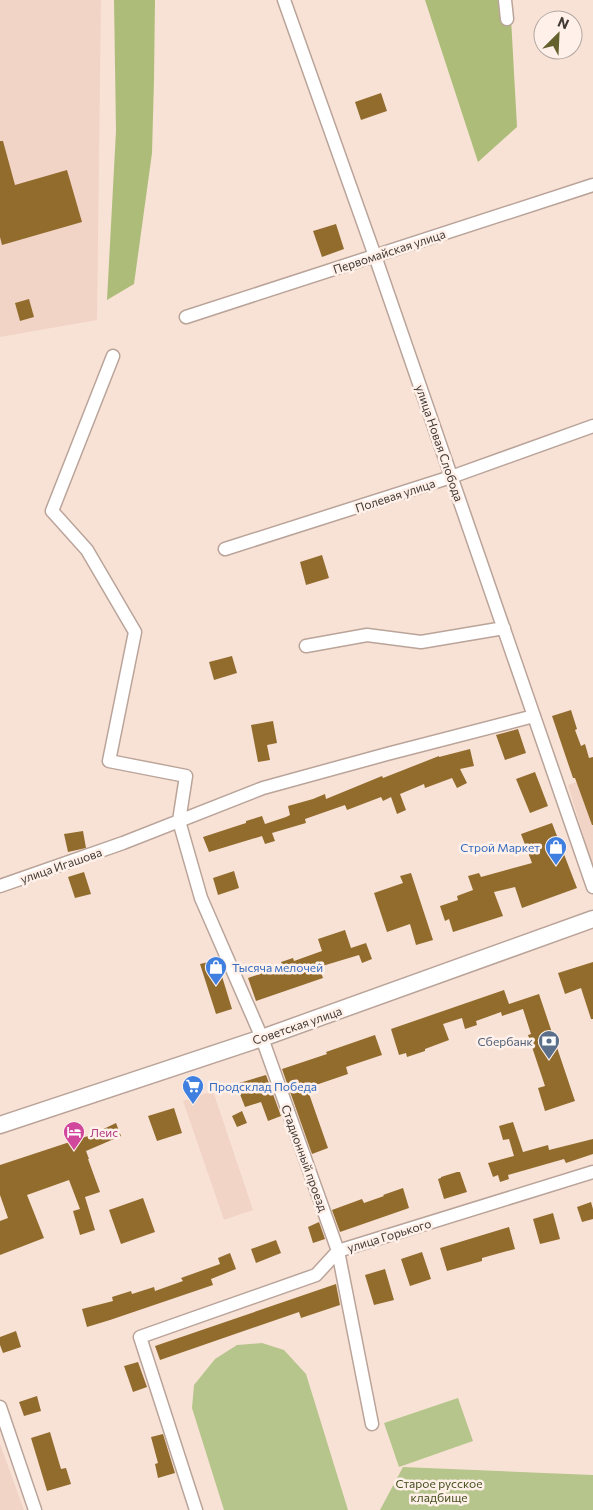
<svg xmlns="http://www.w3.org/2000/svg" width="593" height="1510" font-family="Commissioner,sans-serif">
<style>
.built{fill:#f1d4c5}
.green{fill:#b6c58b}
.forest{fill:#adbd79}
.building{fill:#926c2d}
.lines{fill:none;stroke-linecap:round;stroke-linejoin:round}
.minor-casing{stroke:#baa49a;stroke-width:15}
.major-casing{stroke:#baa49a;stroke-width:19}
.minor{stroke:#fff;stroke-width:12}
.major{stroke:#fff;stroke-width:16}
.labels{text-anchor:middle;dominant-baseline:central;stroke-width:5;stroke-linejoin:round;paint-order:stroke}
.street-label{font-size:12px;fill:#413934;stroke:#fff1ea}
.shop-label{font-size:12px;fill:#366cbe;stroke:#fff1ea;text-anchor:start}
.service-label{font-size:12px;fill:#4e5e75;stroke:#fff1ea;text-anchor:end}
.hotel-label{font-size:12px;fill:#b23c85;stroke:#fff1ea;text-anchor:start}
.park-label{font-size:12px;fill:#444f1d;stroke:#fff1ea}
</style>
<rect width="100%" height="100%" fill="#f8e2d6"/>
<!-- built -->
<path class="built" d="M0 0H101L97 320 0 337Z
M593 776V868L568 785Z
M213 1091 253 1210 224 1220 183 1101Z
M0 1444 24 1510H0Z"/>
<!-- green -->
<path class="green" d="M262 1343 284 1350 306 1374 348 1510H224L192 1408 194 1385 215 1359 237 1345Z
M458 1398 473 1441 399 1467 384 1423Z
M403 1467 593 1475V1510H380Z"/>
<!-- forest -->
<path class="forest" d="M114 0H155L154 80 152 153 134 284 107 300 116 131Z
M425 0H510L517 127 478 162Z"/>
<!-- building -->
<path class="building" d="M381 93 387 111 361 120 355 102Z
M0 141H3L15 185 67 170 82 222 2 245 0 237Z
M336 224 344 249 322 257 313 231Z
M29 299 34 317 20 321 15 303Z
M322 555 329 578 306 585 300 562Z
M232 656 237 673 214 680 209 662Z
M571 710 577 729 575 730 581 746 585 744 589 758 593 757V825H592L575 778H573L552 716Z
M273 721 277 743 267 745 270 760 258 762 251 725Z
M518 729 526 753 505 760 496 735Z
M470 749 474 766 460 769 467 783 457 788 452 778 425 788 424 784 400 794 406 810 397 814 391 797 383 801 381 797 347 810 345 805 305 819 306 823 272 833 275 841 265 844 262 836 209 852 203 837 246 823V821L262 816 265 824 286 817 290 815 288 806 313 799 325 794 326 799 382 776 383 778 439 756V757Z
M535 772 548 806 530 813 516 779Z
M552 823 577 888 522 908 515 887 494 892 503 916 453 932 449 919 445 921 440 906 458 900 457 896 473 890 468 876 479 873 481 877 532 863 521 834Z
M83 831 86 848 68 852 64 834Z
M234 871 239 888 218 895 213 878Z
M84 872 91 894 75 898 68 877Z
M411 873 433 940 416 945 410 924 387 932 374 893 403 883 400 876Z
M345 930 351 948 366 943 372 959 362 963 359 955 319 967 323 978 256 1001 248 978 283 966 281 962 293 958 294 961 322 951 318 939Z
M217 960 232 1009 216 1014 200 964Z
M593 962V1019H591L581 988 565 994 558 973Z
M504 990 509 1004 539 994 575 1101 545 1111 538 1088 545 1086 528 1035 531 1034 523 1009 502 1016 501 1012 476 1021 477 1025 465 1029 462 1018 443 1024 449 1040 425 1049V1051L407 1057 406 1053 399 1055 391 1029Z
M375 1035 382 1055 346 1067 348 1074 307 1088 328 1148 312 1154 282 1069 327 1054 326 1052Z
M266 1075 281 1116 268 1121 261 1102 245 1107 236 1084Z
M174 1108 182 1133 157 1141 148 1116Z
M242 1111 247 1123 237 1127 232 1116Z
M513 1122 523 1152 548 1145 549 1150 593 1139V1154L566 1163 564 1159 508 1175 509 1179 500 1182 498 1175 493 1177 488 1163 514 1156 509 1139 503 1140 499 1126Z
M116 1123 121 1136 86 1151 89 1159H88L100 1192 85 1197 95 1230 80 1235 73 1211 80 1209 69 1180 27 1195 44 1238 0 1255V1221L8 1218 0 1195V1165L91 1135Z
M457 1172H460L467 1192 444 1199 438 1179 441 1178V1177Z
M403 1188 409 1208 340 1232 332 1210 362 1199 364 1203 384 1196 383 1195Z
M143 1198 155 1232 121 1244 109 1210Z
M591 1202 593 1209V1219L582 1222 577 1207Z
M553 1213 560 1239 540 1244 533 1219Z
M319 1222 325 1239 313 1243 308 1227Z
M509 1227 515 1249 482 1258V1261L447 1271 440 1248Z
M276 1240 281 1253 256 1263 251 1249Z
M422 1252 431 1279 410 1286 401 1259Z
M230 1253 236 1269 211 1279 213 1285 110 1320 87 1327 82 1309 113 1301 112 1297 131 1291 132 1294 154 1287 155 1291 183 1281 181 1278 220 1264 218 1258Z
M385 1269 394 1300 374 1305 365 1275Z
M336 1284 340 1305 301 1318 299 1312 160 1360 155 1346Z
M16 1331 21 1347 3 1353 0 1345V1337Z
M138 1362 147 1387 133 1392 124 1366Z
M37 1396 41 1411 24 1416 19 1402Z
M50 1432 61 1469 66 1468 71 1484 47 1491 31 1438Z
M163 1434 175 1473 158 1478 155 1464 158 1463 151 1437Z"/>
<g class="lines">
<!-- minor casing -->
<g class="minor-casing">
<path id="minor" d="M284 0 375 256 593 887
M505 0 507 19
M186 317 593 185
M113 356 52 511 87 550 135 632 109 761 186 776 179 821 201 898 262 1038 338 1251 372 1424
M225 549 451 477 593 426
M306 646 367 635 421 642 504 628
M0 886 123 843 263 788 387 754 534 716
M0 1407 35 1510
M196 1510 140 1337 316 1275 338 1251 593 1172"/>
</g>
<!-- major casing -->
<g class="major-casing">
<path id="major" d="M0 1125 262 1038 593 919"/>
</g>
<!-- minor -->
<use href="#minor" class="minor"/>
<!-- major -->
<use href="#major" class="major"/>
</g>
<!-- icons -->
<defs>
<g id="shop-pin" transform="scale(1.125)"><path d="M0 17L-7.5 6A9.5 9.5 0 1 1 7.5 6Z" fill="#3f7fe0" stroke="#fff1ea"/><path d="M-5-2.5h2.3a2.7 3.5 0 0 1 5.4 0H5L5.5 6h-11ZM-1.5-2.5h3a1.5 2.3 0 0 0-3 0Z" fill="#fff"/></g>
<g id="bank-pin" transform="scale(1.125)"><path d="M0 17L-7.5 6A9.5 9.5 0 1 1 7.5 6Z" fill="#5c6f8a" stroke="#fff1ea"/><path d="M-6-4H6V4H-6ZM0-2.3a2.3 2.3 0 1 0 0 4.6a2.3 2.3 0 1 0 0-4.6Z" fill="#fff"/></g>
<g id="supermarket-pin" transform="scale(1.125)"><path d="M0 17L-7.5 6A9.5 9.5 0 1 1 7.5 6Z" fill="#3f7fe0" stroke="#fff1ea"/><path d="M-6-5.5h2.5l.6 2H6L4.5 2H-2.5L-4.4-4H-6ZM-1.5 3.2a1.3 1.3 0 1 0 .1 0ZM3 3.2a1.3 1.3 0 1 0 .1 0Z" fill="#fff"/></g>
<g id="hotel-pin" transform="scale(1.125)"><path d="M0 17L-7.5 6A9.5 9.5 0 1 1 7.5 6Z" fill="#d1479c" stroke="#fff1ea"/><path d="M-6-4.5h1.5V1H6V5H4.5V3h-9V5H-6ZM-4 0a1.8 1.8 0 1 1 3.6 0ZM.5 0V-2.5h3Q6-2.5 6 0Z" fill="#fff"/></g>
</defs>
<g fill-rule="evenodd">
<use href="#shop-pin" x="556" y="847"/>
<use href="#shop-pin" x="216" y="967"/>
<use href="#bank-pin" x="549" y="1041"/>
<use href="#supermarket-pin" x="193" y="1086"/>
<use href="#hotel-pin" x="74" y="1132"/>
</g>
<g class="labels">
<!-- street labels -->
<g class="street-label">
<text transform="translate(389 251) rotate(-18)">Первомайская улица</text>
<text transform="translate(440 443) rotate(71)">улица Новая Слобода</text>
<text transform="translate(395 495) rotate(-18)">Полевая улица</text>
<text transform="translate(61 865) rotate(-19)">улица Игашова</text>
<text transform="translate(297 1025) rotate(-19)">Советская улица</text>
<text transform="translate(305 1158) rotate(70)">Стадионный проезд</text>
<text transform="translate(389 1235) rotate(-17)">улица Горького</text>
</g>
<!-- shop labels -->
<g class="shop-label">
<text x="540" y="847" text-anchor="end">Строй Маркет</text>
<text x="232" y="967">Тысяча мелочей</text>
<text x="209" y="1086">Продсклад Победа</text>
</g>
<!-- service labels -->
<g class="service-label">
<text x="533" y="1041">Сбербанк</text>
</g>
<!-- hotel labels -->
<g class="hotel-label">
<text x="90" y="1132">Леис</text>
</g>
<!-- park labels -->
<g class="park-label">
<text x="439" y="1483">Старое русское<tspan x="439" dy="14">кладбище</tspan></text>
</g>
</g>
<!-- north arrow -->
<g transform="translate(558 35) rotate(24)"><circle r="24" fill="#fff1ea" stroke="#b3a7a1"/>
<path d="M0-4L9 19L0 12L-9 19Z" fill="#64612d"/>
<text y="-8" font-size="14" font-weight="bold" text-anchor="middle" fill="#413934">N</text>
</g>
</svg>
